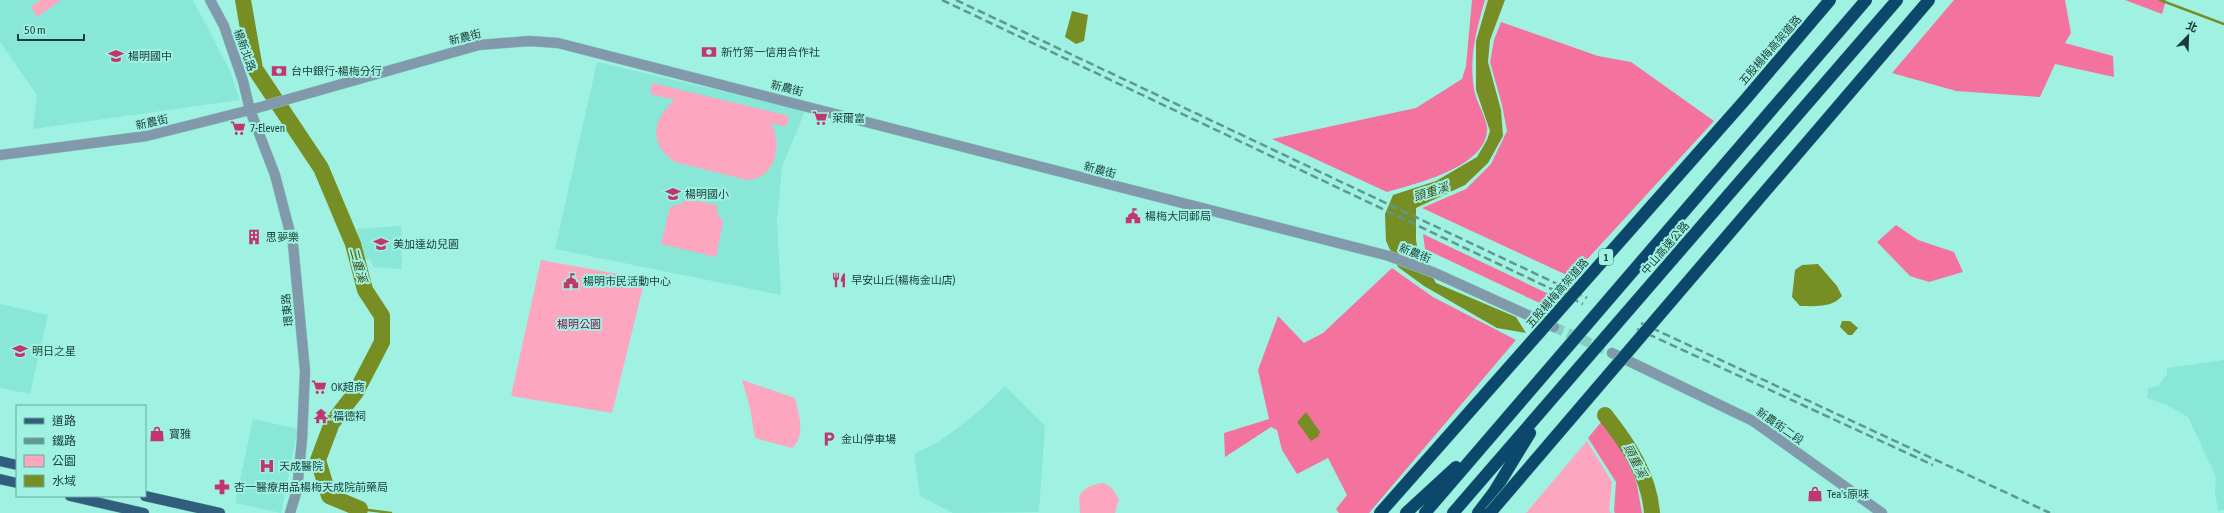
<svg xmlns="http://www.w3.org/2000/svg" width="2224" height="513" font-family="'Asap Condensed','Noto Sans TC',sans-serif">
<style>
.built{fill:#88e7d6}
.green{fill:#fca6bf}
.forest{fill:#f4739e}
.water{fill:#778e25}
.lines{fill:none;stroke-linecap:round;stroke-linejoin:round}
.stream{stroke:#778e25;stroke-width:2.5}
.river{stroke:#778e25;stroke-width:16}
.minor-tunnel{stroke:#85cec0;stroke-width:10;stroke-dasharray:10 5;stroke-linecap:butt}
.minor-casing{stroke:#85cec0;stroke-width:11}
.major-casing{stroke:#85cec0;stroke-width:11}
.highway-casing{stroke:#85cec0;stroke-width:13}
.minor{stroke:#8199ab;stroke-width:10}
.major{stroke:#315e7d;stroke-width:10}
.highway{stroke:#0b486c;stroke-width:12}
.rail{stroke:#5e988e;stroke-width:2.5;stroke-dasharray:8 4;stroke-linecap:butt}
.highway-bridge-casing{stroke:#85cec0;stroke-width:13;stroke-linecap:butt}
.highway-bridge{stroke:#0b486c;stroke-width:12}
.labels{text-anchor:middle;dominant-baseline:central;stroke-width:4;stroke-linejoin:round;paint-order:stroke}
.shield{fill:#9ff2e2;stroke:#43736b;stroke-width:1}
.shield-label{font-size:10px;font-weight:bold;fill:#1b3d38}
.street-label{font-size:11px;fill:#1b3d38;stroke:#9ff2e2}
.poi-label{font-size:11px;fill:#1b3d38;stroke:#9ff2e2;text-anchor:start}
.park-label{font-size:11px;fill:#8a1448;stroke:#9ff2e2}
.water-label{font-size:12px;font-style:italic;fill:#45521d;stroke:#9ff2e2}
</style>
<rect width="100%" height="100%" fill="#9ff2e2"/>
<!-- built -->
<path class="built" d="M0 0H193L230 71 240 100 33 129 37 95 0 42Z
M597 62 805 111 782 167 777 221 781 295 555 249Z
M401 226 402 269 373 267 371 260 363 259 357 229Z
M0 304 48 315 30 394 0 388Z
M2224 360V510H2218L2215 493 2216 477 2188 417 2169 406 2147 398 2148 388 2158 386 2167 374V368Z
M1005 386 1045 426 1039 512 953 513 920 496 914 454 938 442 959 427 980 410Z
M253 419 298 429 281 513 235 503Z"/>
<!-- green -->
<path class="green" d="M41 0H61L37 17 31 6Z
M652 83 789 116 786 127 771 123C783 145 776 178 747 180L675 162C649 144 651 120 675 100L650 94Z
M687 199 717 205V213L723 222 716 257 661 244 670 207 681 204Z
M541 260 645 279 612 413 511 396Z
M742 380 795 398C799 414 806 436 792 448L755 438 750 408Z
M1587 441 1612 482 1609 510 1611 513H1526Z
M1104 483 1111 487 1119 499 1115 513H1080L1079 496C1085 487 1093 484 1104 483Z"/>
<!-- forest -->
<path class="forest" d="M1472 0H1485C1476 31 1469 57 1474 89 1476 102 1485 114 1487 127 1490 166 1416 184 1387 192L1272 139 1416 108 1462 79 1466 66Z
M1954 0H2065L2071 33 2065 43 2113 56 2114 77 2055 64 2040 97 1956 91 1892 73Z
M2125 0H2166L2162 14Z
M1501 22 1598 56 1631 62 1714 121 1571 277 1422 208 1466 189 1491 164 1507 131 1502 105 1490 62 1494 40Z
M1896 225 1918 240 1954 252 1963 272 1929 282 1910 276 1877 242Z
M1423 234 1553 296 1546 306 1425 249Z
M1392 268 1433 297 1516 340 1369 513H1339L1336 509 1347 495 1328 458 1297 474 1282 450 1277 430 1271 427 1225 457 1224 433 1269 419 1258 370 1278 316 1304 343 1323 333Z
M1602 421 1628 456 1637 485 1642 513H1615L1614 511 1616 482 1588 438Z"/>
<!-- water -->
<path class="water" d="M1488 0H1505L1490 40 1488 62 1501 110 1503 136 1488 163 1465 185 1416 208V240L1418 251 1436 283 1516 317 1526 333 1497 328 1424 286 1398 267 1386 241 1385 214 1393 195 1436 181 1477 157 1487 140 1490 131 1476 90V41Z
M1072 11 1088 15 1084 41 1076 44 1065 37Z
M1818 264 1837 286 1842 296C1832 308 1814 306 1800 306L1792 297 1795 270 1802 265Z
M1842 321H1850L1858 328 1852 335H1848L1840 327Z
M1306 412 1320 432 1318 437 1311 441 1297 422Z"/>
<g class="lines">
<!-- stream -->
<path class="stream" d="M2160 0 2224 24
M360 509 391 513"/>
<!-- river -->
<path class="river" d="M243 0 255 69 321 168 353 244 365 290 382 316V342L356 392 332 423 318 460 329 496 360 509 359 513
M1605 415C1628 444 1649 475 1652 513"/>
<!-- minor-tunnel -->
<path class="minor-tunnel" d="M1554 327 1612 353"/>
<!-- minor casing -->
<g class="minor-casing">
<path id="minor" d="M210 0 224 26 243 81 250 110 275 175 293 244 305 371 302 440 297 490 290 513
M0 155 147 136 250 110 479 45 529 41 558 43 1389 256 1435 273 1554 327
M1612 353 1753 421 1882 513"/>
</g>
<!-- major casing -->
<g class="major-casing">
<path id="major" d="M0 461 17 465
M0 479 17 483
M70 496 144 513
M145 496 220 513"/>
</g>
<!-- highway casing -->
<g class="highway-casing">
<path id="highway" d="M1406 513 1456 467
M1425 513 1866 0
M1453 513 1897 0
M1478 513 1494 492 1530 433"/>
</g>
<!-- minor -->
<use href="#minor" class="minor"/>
<!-- major -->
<use href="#major" class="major"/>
<!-- highway -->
<use href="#highway" class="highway"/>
<!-- rail -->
<path class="rail" d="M942 0 1583 304
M956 0 1587 298
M1641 323 2050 513
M1637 329 1933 465"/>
<!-- highway-bridge casing -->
<g class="highway-bridge-casing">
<path id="highway-bridge" d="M1380 513 1745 100 1830 0
M1490 513 1929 0"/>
</g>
<!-- highway-bridge -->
<use href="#highway-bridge" class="highway-bridge"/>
</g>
<!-- icons -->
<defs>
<g id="bank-bare" transform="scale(1.2)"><path d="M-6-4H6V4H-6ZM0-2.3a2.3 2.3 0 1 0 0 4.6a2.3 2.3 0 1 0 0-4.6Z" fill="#c1366d" stroke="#9ff2e2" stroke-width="2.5" paint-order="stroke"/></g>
<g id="school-bare" transform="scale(1.2)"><path d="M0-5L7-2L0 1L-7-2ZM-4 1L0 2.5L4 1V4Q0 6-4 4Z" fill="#c1366d" stroke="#9ff2e2" stroke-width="2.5" paint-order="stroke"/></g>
<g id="supermarket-bare" transform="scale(1.2)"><path d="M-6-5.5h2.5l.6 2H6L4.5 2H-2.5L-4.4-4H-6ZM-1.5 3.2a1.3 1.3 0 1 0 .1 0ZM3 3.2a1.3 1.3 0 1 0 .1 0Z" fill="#c1366d" stroke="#9ff2e2" stroke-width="2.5" paint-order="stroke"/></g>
<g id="civic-bare" transform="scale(1.2)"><path d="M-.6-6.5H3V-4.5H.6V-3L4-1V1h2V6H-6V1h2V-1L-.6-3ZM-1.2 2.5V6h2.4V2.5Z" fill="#c1366d" stroke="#9ff2e2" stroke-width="2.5" paint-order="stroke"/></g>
<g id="building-bare" transform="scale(1.2)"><path d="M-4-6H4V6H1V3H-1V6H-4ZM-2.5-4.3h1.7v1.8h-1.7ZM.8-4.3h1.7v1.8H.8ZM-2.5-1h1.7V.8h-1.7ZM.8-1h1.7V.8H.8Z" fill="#c1366d" stroke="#9ff2e2" stroke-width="2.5" paint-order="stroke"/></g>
<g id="restaurant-bare" transform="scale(1.2)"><path d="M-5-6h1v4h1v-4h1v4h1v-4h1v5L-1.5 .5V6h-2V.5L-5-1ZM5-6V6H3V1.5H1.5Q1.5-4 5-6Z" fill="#c1366d" stroke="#9ff2e2" stroke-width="2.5" paint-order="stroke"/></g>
<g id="temple-bare" transform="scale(1.2)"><path d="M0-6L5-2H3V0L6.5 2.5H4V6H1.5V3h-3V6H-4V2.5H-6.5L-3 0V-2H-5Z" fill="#c1366d" stroke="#9ff2e2" stroke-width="2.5" paint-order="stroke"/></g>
<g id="shop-bare" transform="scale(1.2)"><path d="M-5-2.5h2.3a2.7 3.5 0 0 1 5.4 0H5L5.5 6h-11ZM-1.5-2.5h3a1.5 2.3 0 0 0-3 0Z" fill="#c1366d" stroke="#9ff2e2" stroke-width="2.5" paint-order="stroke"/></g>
<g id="parking-bare" transform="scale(1.2)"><path d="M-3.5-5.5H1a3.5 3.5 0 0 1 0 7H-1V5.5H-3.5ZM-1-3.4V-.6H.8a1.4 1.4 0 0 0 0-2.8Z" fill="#c1366d" stroke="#9ff2e2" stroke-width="2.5" paint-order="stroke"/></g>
<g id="hospital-bare" transform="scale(1.2)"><path d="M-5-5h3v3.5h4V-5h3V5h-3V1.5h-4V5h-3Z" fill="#c1366d" stroke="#9ff2e2" stroke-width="2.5" paint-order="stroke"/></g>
<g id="pharmacy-bare" transform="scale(1.2)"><path d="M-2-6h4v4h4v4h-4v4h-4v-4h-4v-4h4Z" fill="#c1366d" stroke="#9ff2e2" stroke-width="2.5" paint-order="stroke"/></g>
</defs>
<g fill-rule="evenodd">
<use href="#bank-bare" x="709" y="52"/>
<use href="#school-bare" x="116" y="56"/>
<use href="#bank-bare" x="279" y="71"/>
<use href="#supermarket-bare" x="820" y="118"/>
<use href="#supermarket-bare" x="238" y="128"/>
<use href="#school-bare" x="673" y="194"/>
<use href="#civic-bare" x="1133" y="216"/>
<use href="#building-bare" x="254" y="237"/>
<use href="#school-bare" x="381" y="244"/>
<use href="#restaurant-bare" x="839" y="280"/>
<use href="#civic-bare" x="571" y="281"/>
<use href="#school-bare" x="20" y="351"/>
<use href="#supermarket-bare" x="319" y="387"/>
<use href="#temple-bare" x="321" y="416"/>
<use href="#shop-bare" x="157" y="434"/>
<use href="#parking-bare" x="829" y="439"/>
<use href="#hospital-bare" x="267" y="466"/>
<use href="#pharmacy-bare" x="222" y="487"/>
<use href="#shop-bare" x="1815" y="494"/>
</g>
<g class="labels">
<!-- shield labels -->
<rect class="shield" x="1599" y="249" width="14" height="16" rx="3"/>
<g class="shield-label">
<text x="1606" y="257">1</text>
</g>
<!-- street labels -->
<g class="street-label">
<text transform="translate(465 37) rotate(-14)">新農街</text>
<text transform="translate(245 50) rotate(70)">楊新北路</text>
<text transform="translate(1770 50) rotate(-49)">五股楊梅高架道路</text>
<text transform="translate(787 88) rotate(14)">新農街</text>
<text transform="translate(152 122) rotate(-13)">新農街</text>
<text transform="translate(1100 170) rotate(15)">新農街</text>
<text transform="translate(1665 248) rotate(-49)">中山高速公路</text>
<text transform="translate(1415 253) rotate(21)">新農街</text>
<text transform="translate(1557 293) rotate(-49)">五股楊梅高架道路</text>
<text transform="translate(287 310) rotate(-96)">環東路</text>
<text transform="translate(1780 426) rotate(35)">新農街二段</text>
</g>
<!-- poi labels -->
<g class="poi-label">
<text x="721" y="52">新竹第一信用合作社</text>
<text x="128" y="56">楊明國中</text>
<text x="291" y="71">台中銀行-楊梅分行</text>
<text x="832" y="118">萊爾富</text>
<text x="250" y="128">7-Eleven</text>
<text x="685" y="194">楊明國小</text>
<text x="1145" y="216">楊梅大同郵局</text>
<text x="266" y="237">思夢樂</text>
<text x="393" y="244">美加達幼兒園</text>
<text x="851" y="280">早安山丘(楊梅金山店)</text>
<text x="583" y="281">楊明市民活動中心</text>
<text x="32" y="351">明日之星</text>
<text x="331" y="387">OK超商</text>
<text x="333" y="416">福德祠</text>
<text x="169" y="434">寶雅</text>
<text x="841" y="439">金山停車場</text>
<text x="279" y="466">天成醫院</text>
<text x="234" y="487">杏一醫療用品楊梅天成院前藥局</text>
<text x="1827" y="494">Tea's原味</text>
</g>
<!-- park labels -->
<g class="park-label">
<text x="579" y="324">楊明公園</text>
</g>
<!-- water labels -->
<g class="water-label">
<text transform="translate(1431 192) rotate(-18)">頭重溪</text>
<text transform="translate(358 265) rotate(75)">二重溪</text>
<text transform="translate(1635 461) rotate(63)">頭重溪</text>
</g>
</g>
<!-- legend -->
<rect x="16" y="405" width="130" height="92" fill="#9ff2e2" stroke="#6aaa9e"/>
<rect x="24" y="418" width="20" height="6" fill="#315e7d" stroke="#6aaa9e"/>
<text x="52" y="425" font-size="12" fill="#1b3d38">道路</text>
<rect x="24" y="438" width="20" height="6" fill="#5e988e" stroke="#6aaa9e"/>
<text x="52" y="445" font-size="12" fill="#1b3d38">鐵路</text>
<rect x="24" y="455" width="20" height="12" fill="#fca6bf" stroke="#6aaa9e"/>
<text x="52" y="465" font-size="12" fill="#1b3d38">公園</text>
<rect x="24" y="475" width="20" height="12" fill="#778e25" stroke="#6aaa9e"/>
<text x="52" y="485" font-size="12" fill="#1b3d38">水域</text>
<!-- north arrow -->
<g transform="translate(2188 36) rotate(23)" stroke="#9ff2e2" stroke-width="3" paint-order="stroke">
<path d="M0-3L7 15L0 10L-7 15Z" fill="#1b3d38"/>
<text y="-6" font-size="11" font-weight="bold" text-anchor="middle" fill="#1b3d38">北</text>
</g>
<!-- scale -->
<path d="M18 34v6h66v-6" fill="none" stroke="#1b3d38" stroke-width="2"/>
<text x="24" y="34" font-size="12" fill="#1b3d38" stroke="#9ff2e2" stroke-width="3" paint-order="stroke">50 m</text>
</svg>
